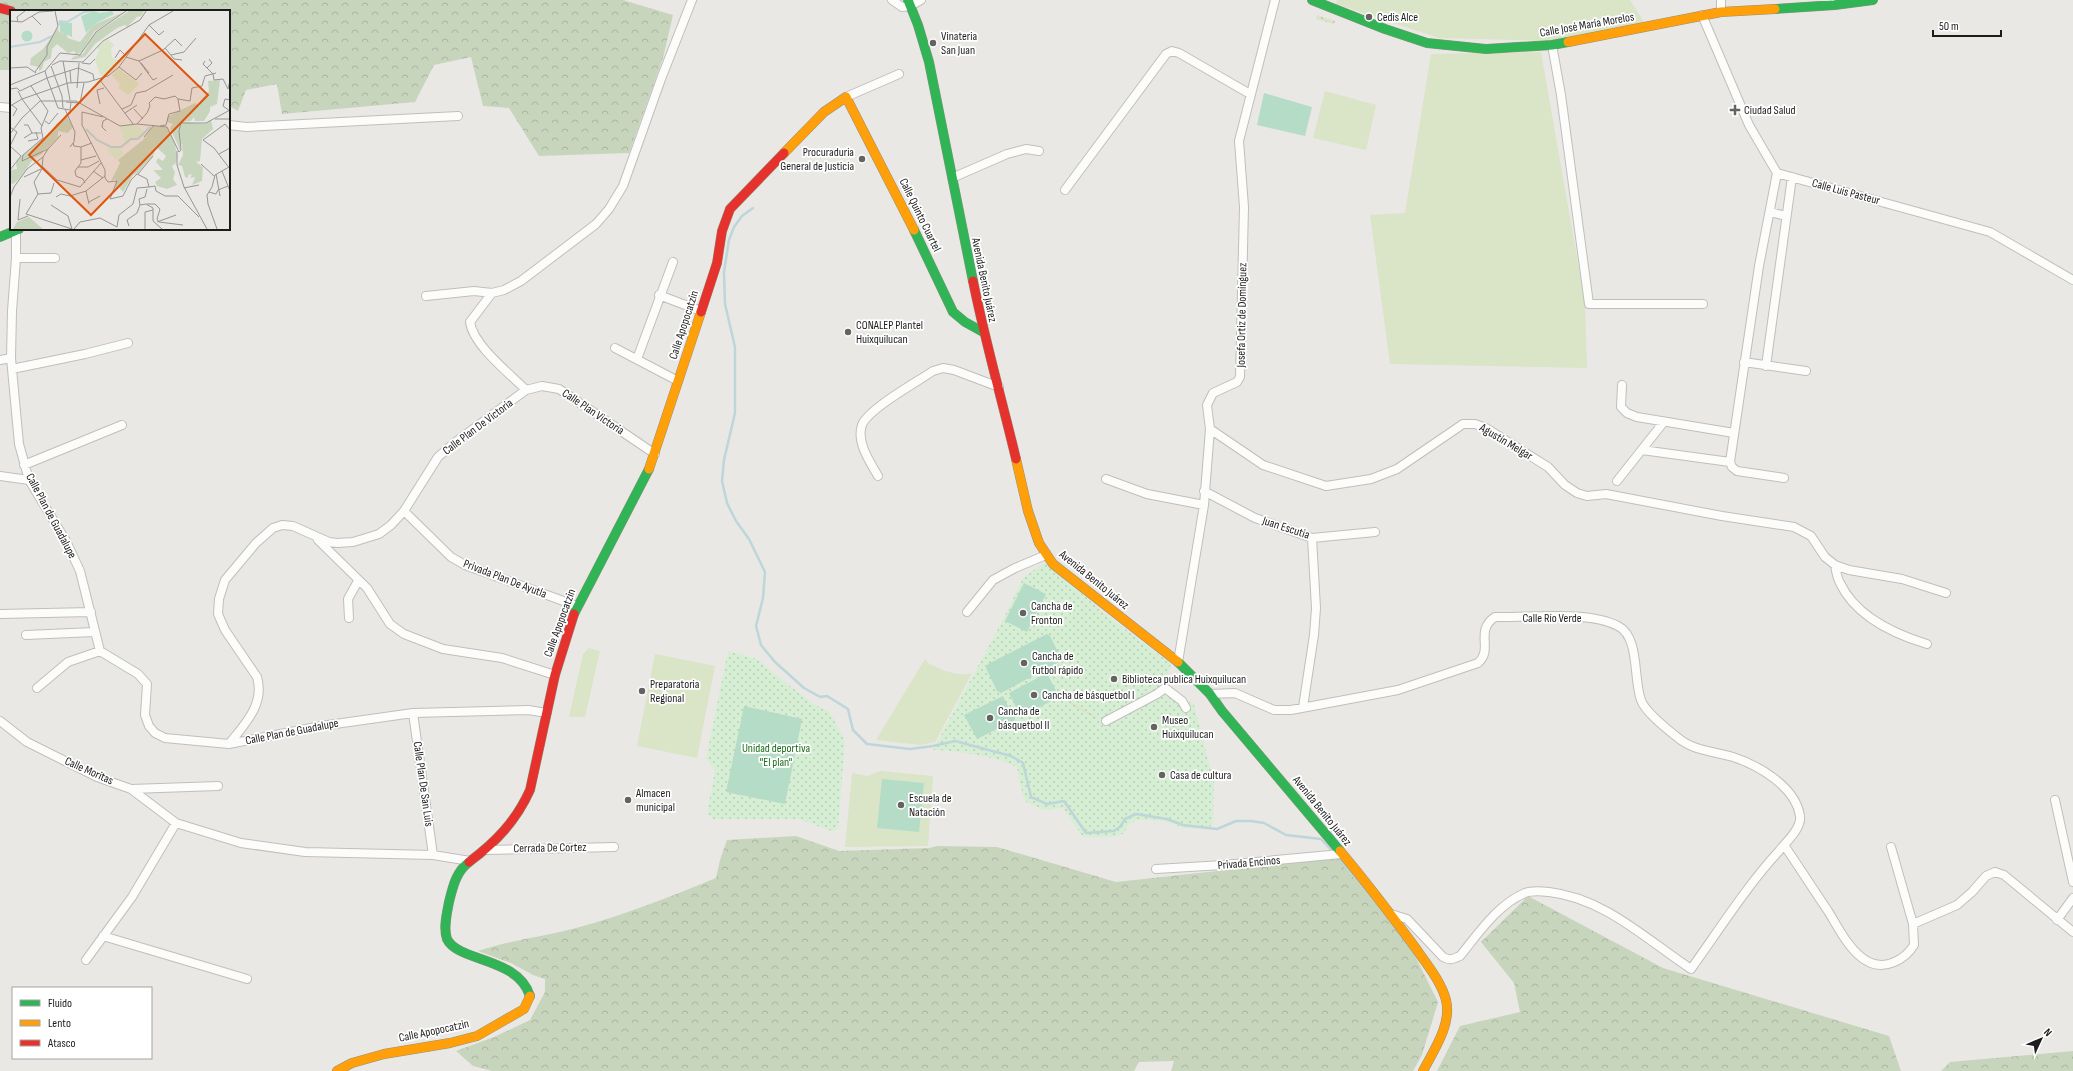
<svg xmlns="http://www.w3.org/2000/svg" width="2073" height="1071" font-family="'Sofia Sans Condensed',sans-serif">
<style>
.grass{fill:#dae4c7}
.forest{fill:url(#forest-crowns)}
.park{fill:url(#park-dots)}
.garden{fill:url(#garden-dots)}
.pitch{fill:#b5dcc7}
.lines{fill:none;stroke-linecap:round;stroke-linejoin:round}
.stream{stroke:#bcd6da;stroke-width:2.5}
.street-casing{stroke:#c0bfbd;stroke-width:10}
.fast-casing{stroke:#919180;stroke-width:10}
.slow-casing{stroke:#919180;stroke-width:10}
.jam-casing{stroke:#919180;stroke-width:10}
.street{stroke:#fcfcfb;stroke-width:8}
.fast{stroke:#30b455;stroke-width:9}
.slow{stroke:#ff9f0a;stroke-width:9}
.jam{stroke:#e5322d;stroke-width:9}
.poi-dot{fill:#646362;stroke:#fff;stroke-width:1.5}
.labels{text-anchor:middle;dominant-baseline:central;stroke-width:3.5;stroke-linejoin:round;paint-order:stroke}
.poi-label{font-size:12px;fill:#1c1c1c;stroke:#fff;text-anchor:start}
.street-label{font-size:12px;fill:#1c1c1c;stroke:#fff}
.park-label{font-size:12px;fill:#1a6c18;stroke:#fff}
.inset-river{fill:none;stroke:#bcd6da;stroke-width:2}
.inset-road{fill:none;stroke:#989695;stroke-width:1}
.view{fill:#de560d;fill-opacity:0.15;stroke:#de560d;stroke-width:2}
.inset-edge{fill:none;stroke:#1c1c1c;stroke-width:2}
</style>
<defs>
<pattern id="forest-crowns" width="20" height="18" patternUnits="userSpaceOnUse"><rect width="20" height="18" fill="#c8d5bd"/><path d="M2 6a3 3 0 1 1 6 0M12 15a3 3 0 1 1 6 0" fill="none" stroke="#abb6a2"/></pattern>
<pattern id="park-dots" width="8" height="8" patternUnits="userSpaceOnUse"><rect width="8" height="8" fill="#d6eed3"/><path d="M2 2h.1M6 6h.1" fill="none" stroke="#b7ccb5" stroke-width="1.8" stroke-linecap="round"/></pattern>
<pattern id="garden-dots" width="8" height="8" patternUnits="userSpaceOnUse"><rect width="8" height="8" fill="#dae4c7"/><path d="M2 2h.1M6 6h.1" fill="none" stroke="#bac3aa" stroke-width="1.8" stroke-linecap="round"/></pattern>
</defs>
<rect width="100%" height="100%" fill="#eae8e5"/>
<!-- grass -->
<path class="grass" d="M1337 0H1630L1644 22 1550 41 1439 38 1336 4Z
M1541 52 1585 303 1587 368 1390 364 1370 215 1405 213 1431 54Z
M1325 91 1376 105 1366 150 1313 138Z
M589 648 600 651 585 717H569L583 654Z
M655 654 715 666 697 758 637 746Z
M925 659 928 663C942 670 956 677 972 673L935 742 920 745 876 740Z
M881 771 933 776 928 846 845 847 852 773 867 776Z"/>
<!-- forest -->
<path class="forest" d="M0 0H623L673 15 663 58 629 153 539 156 509 108 483 106 471 57 434 65 415 102 282 114 277 84 246 90 238 111 229 106V11H11V70H0Z
M796 836 839 851 929 848 937 846 997 847 1116 882 1345 857 1412 950 1438 1002 1422 1055 1413 1071H1171L1174 1061 1139 1062 1134 1071H492L473 1066 456 1051 494 1037 530 1020 545 992V979L533 975 511 963 478 951C510 940 543 937 576 928 624 915 670 897 716 878L720 860 727 840Z
M1528 896 1663 968 1889 1036 1901 1071H1437L1460 1026 1520 1012 1514 983 1481 942Z
M2073 1051V1071H1941L1950 1062Z"/>
<!-- park -->
<path class="park" d="M1045 562 1103 612 1171 664 1166 679 1168 688 1194 705 1214 782 1213 824 1206 829 1184 828 1165 821 1136 820 1129 824 1124 833 1114 837H1083L1063 808 1044 810 1026 802 1020 785 1017 767C998 757 955 750 933 750L1005 616 1023 578Z
M728 651 757 659 782 680 815 705 829 711 845 741 838 828 835 831 828 830 800 819H713L707 814 715 770 706 759Z"/>
<!-- garden -->
<path class="garden" d="M1317 15 1335 21 1334 24 1316 19Z
M1070 701 1096 717V719L1069 703Z"/>
<!-- pitch -->
<path class="pitch" d="M1264 93 1312 107 1305 136 1257 125Z
M1024 583 1046 594 1027 632 1005 621Z
M1047 634 1050 636 1061 658 1059 662 1001 693 997 691 986 668 988 664Z
M1047 673 1059 697 1021 717 1009 693Z
M1003 696 1015 720 977 739 964 715Z
M744 706 802 719 785 804 726 792Z
M882 779 924 783 919 832 877 828Z"/>
<g class="lines">
<!-- stream -->
<path class="stream" d="M753 208 742 216 734 227 729 240 724 272 725 304 735 347V413L724 460 722 481 727 503 736 521 749 539 765 572 763 598 756 626 761 645 775 662 804 688 820 697 827 696 848 709 853 730 867 744 910 749 933 746 955 741 1011 756 1023 763 1031 797 1047 804 1064 801 1086 833 1114 831 1120 827 1125 819 1136 814 1167 819 1183 825 1217 829 1236 821H1251L1264 823 1286 835 1321 839 1334 853
M1337 857 1365 889"/>
<!-- street casing -->
<g class="street-casing">
<path id="street" d="M892 0 902 7 910 6 921 0
M1721 0V12
M1702 15 1749 125 1777 173 1990 232 2073 280
M1552 45 1561 95 1589 304H1703
M846 97 899 74
M0 107 11 108
M229 125 246 127 458 116
M1777 173 1759 266 1730 462 1732 467 1737 471 1784 478
M952 178 1007 154 1026 149 1039 151
M1065 190 1166 54 1172 51 1179 53 1250 94
M1770 212 1786 216
M16 231V258L12 311 11 358 19 444 29 480 66 541 80 571 100 651 138 674 147 684 145 715 149 726 155 733 165 738 229 744 321 726 413 713 528 710 547 713
M16 258H55
M492 293 470 322C473 345 509 373 526 390
M659 295 701 311
M426 296 474 291 492 293 504 290 521 281 596 224 609 209 623 186 661 79 692 0
M615 348 678 381
M637 359 673 262
M0 360 11 358
M1744 362 1806 371
M1766 366 1792 177
M12 369 85 354 128 343
M1622 385 1621 407 1627 413 1637 417 1734 433
M1210 429 1263 465 1326 486 1371 479 1397 469 1463 424H1475L1486 428 1548 467 1565 485 1577 493 1587 496 1606 494 1722 516 1794 527 1811 536 1825 557 1835 565 1849 570 1902 579 1946 593
M1642 450 1730 462
M24 465 122 425
M0 476 29 480
M878 476C870 462 856 442 862 425 868 409 917 382 933 371L943 368 954 370 999 387
M1106 479 1147 494 1204 505
M1617 481 1663 423
M1204 491 1255 518 1312 538 1375 532
M404 511 451 557 465 565 577 606
M318 540 367 588 390 624 404 634 443 649 502 658 555 675
M1835 565C1836 571 1837 578 1840 583 1856 617 1894 634 1927 644
M967 612 993 580 1015 568 1046 555
M0 614 91 612
M349 618 348 599 358 581
M26 635 94 632
M1178 662 1204 505 1210 429 1207 405 1213 393 1237 382 1240 377 1244 207 1239 141 1275 0
M37 688 68 662 100 651
M1210 694 1235 693 1274 710H1291L1398 690 1478 663C1494 649 1474 631 1495 617 1529 618 1588 610 1618 626 1640 637 1633 679 1641 700 1645 712 1667 729 1677 737 1693 751 1713 751 1733 757 1758 765 1796 787 1800 816 1802 828 1786 842 1779 851 1746 887 1719 930 1691 969 1647 940 1604 898 1549 892 1541 891 1532 890 1525 893 1498 904 1478 934 1460 956 1453 959 1450 961 1443 957L1407 919 1391 914
M1303 707 1314 635 1316 608 1312 538
M413 713 433 855
M0 721 27 742 97 777 131 789 176 823 241 843 305 852 433 855 470 861
M1106 721 1157 694 1165 688 1182 701 1186 708
M229 744C245 724 265 704 257 677L225 630 218 614 219 599 225 580 256 543 273 528 282 525 293 526 329 542 337 543 353 542 379 534 391 525 404 511 438 457 453 444 526 390 542 386 559 389 655 454
M131 789 218 786
M2055 800 2073 882
M1784 845C1799 867 1813 889 1828 911 1838 927 1850 952 1867 961 1884 971 1905 960 1914 945L1913 924 1957 905 1972 892 1986 876 1995 872 2004 875 2073 932
M1891 847 1913 924
M486 850 614 847
M1156 869 1223 865 1341 854
M2057 920 2073 898
M103 936 247 979
M86 960 132 897 176 823"/>
</g>
<!-- fast casing -->
<g class="fast-casing">
<path id="fast" d="M908 0 918 25 929 62 973 281
M1312 0 1385 29 1427 43 1486 49 1552 45 1568 42
M1775 9 1835 5 1873 0
M914 230 953 312 965 322 983 332
M0 237 19 229
M574 614 649 469
M1178 662 1210 694 1222 711 1340 851
M469 862C456 872 453 886 449 902 447 913 443 928 447 939 458 962 518 957 530 996"/>
</g>
<!-- slow casing -->
<g class="slow-casing">
<path id="slow" d="M1568 42 1721 12 1775 9
M784 153 824 112 846 97 914 230
M1016 459 1028 511 1039 543 1053 564 1178 662
M649 469 701 312
M1340 851C1367 883 1392 916 1417 950 1427 965 1441 981 1446 1000 1452 1024 1434 1050 1423 1071
M337 1071 352 1063 384 1054 450 1043 477 1036 524 1009 530 996"/>
</g>
<!-- jam casing -->
<g class="jam-casing">
<path id="jam" d="M0 8 11 11
M973 281C985 341 1002 400 1016 459
M701 312 717 263 722 231 730 209 784 153
M469 862C496 842 516 821 530 790L555 675 574 614"/>
</g>
<!-- street -->
<use href="#street" class="street"/>
<!-- fast -->
<use href="#fast" class="fast"/>
<!-- slow -->
<use href="#slow" class="slow"/>
<!-- jam -->
<use href="#jam" class="jam"/>
</g>
<!-- markers -->
<g class="poi-dot">
<circle cx="1369" cy="17" r="4"/>
<circle cx="933" cy="43" r="4"/>
<path d="M1733 104h4v4h4v4h-4v4h-4v-4h-4v-4h4z"/>
<circle cx="862" cy="159" r="4"/>
<circle cx="848" cy="332" r="4"/>
<circle cx="1023" cy="613" r="4"/>
<circle cx="1024" cy="663" r="4"/>
<circle cx="1114" cy="679" r="4"/>
<circle cx="642" cy="691" r="4"/>
<circle cx="1034" cy="695" r="4"/>
<circle cx="990" cy="718" r="4"/>
<circle cx="1154" cy="727" r="4"/>
<circle cx="1162" cy="775" r="4"/>
<circle cx="628" cy="800" r="4"/>
<circle cx="901" cy="805" r="4"/>
</g>
<g class="labels">
<!-- poi labels -->
<g class="poi-label">
<text x="1377" y="17">Cedis Alce</text>
<text x="941" y="36">Vinateria<tspan x="941" dy="14">San Juan</tspan></text>
<text x="1744" y="110">Ciudad Salud</text>
<text x="854" y="152" text-anchor="end">Procuraduria<tspan x="854" dy="14">General de Justicia</tspan></text>
<text x="856" y="325">CONALEP Plantel<tspan x="856" dy="14">Huixquilucan</tspan></text>
<text x="1031" y="606">Cancha de<tspan x="1031" dy="14">Fronton</tspan></text>
<text x="1032" y="656">Cancha de<tspan x="1032" dy="14">futbol rápido</tspan></text>
<text x="1122" y="679">Biblioteca publica Huixquilucan</text>
<text x="650" y="684">Preparatoria<tspan x="650" dy="14">Regional</tspan></text>
<text x="1042" y="695">Cancha de básquetbol I</text>
<text x="998" y="711">Cancha de<tspan x="998" dy="14">básquetbol II</tspan></text>
<text x="1162" y="720">Museo<tspan x="1162" dy="14">Huixquilucan</tspan></text>
<text x="1170" y="775">Casa de cultura</text>
<text x="636" y="793">Almacen<tspan x="636" dy="14">municipal</tspan></text>
<text x="909" y="798">Escuela de<tspan x="909" dy="14">Natación</tspan></text>
</g>
<!-- street labels -->
<g class="street-label">
<text transform="translate(1587 25) rotate(-10)">Calle José María Morelos</text>
<text transform="translate(1846 192) rotate(15)">Calle Luis Pasteur</text>
<text transform="translate(920 215) rotate(64)">Calle Quinto Cuartel</text>
<text transform="translate(984 280) rotate(78)">Avenida Benito Juárez</text>
<text transform="translate(1242 315) rotate(-89)">Josefa Ortiz de Domínguez</text>
<text transform="translate(684 325) rotate(-72)">Calle Apopocatzin</text>
<text transform="translate(593 412) rotate(34)">Calle Plan Victoria</text>
<text transform="translate(478 427) rotate(-37)">Calle Plan De Victoria</text>
<text transform="translate(1506 442) rotate(31)">Agustín Melgar</text>
<text transform="translate(51 516) rotate(62)">Calle Plan de Guadalupe</text>
<text transform="translate(1286 528) rotate(18)">Juan Escutia</text>
<text transform="translate(505 579) rotate(21)">Privada Plan De Ayutla</text>
<text transform="translate(1094 580) rotate(39)">Avenida Benito Juárez</text>
<text x="1552" y="618">Calle Río Verde</text>
<text transform="translate(560 623) rotate(-70)">Calle Apopocatzin</text>
<text transform="translate(292 732) rotate(-11)">Calle Plan de Guadalupe</text>
<text transform="translate(89 771) rotate(24)">Calle Moritas</text>
<text transform="translate(423 784) rotate(82)">Calle Plan De San Luis</text>
<text transform="translate(1322 811) rotate(51)">Avenida Benito Juárez</text>
<text transform="translate(550 848) rotate(-1)">Cerrada De Cortez</text>
<text transform="translate(1249 863) rotate(-5)">Privada Encinos</text>
<text transform="translate(434 1031) rotate(-12)">Calle Apopocatzin</text>
</g>
<!-- park labels -->
<g class="park-label">
<text x="776" y="748">Unidad deportiva<tspan x="776" dy="14">"El plan"</tspan></text>
</g>
</g>
<!-- overview -->
<g transform="translate(10 10)">
<rect width="220" height="220" fill="#eae8e5"/>
<path d="M98 29 104 35 101 39 102 48 112 51 94 68 90 65 85 50 89 40 87 37ZM108 58 129 74 118 85 108 78 110 75 102 65Z" fill="#dae4c7"/>
<path d="M119 1H134L131 6 127 7 117 17 115 15 107 18 85 34 75 47 61 50 63 47 73 44 84 24ZM114 2 84 22 72 42 66 45 64 41 58 43 47 34 42 39 41 48 34 52 32 59 29 61V57L20 55 21 48 33 39 48 18 49 22 56 24 58 28 70 32 83 15ZM210 70 207 94 200 97V101L194 111H185L184 107 181 111 172 112 195 114 201 110 203 119 192 129 190 151 186 152 193 157 192 171 182 175 185 167 180 168 182 164 178 165V168L175 167 172 156 168 155 173 145 172 135 169 130 171 142 160 118 163 114 157 112V107L185 93 190 96V91L199 81 198 71ZM57 107 63 117 58 123 48 121V127L38 138 33 140 32 144 24 148 9 169 3 174 0 173V160L7 159 6 153 10 147 37 126 47 113ZM144 115 158 118 165 134 167 146 166 153 162 156 165 163 163 169 167 175 157 179 147 176 145 172 151 168 143 160H153L146 152 148 148 153 151 156 146 146 137 144 144 128 163 123 165 113 182 109 177 105 178 106 169 101 171 110 153 108 150 133 130ZM19 207 33 219H3L7 212Z" fill="#c8d5bd"/>
<path d="M127 115 135 122 128 129H120L115 133 110 116ZM107 137 114 143 106 150 97 139Z" fill="#d6eed3"/>
<path d="M84 1 90 3 102 1 104 4 83 15 76 23 71 6ZM50 12 62 13V27L50 22ZM11.5 26a5.5 5.5 0 1 1 11 0a5.5 5.5 0 1 1-11 0Z" fill="#b5dcc7"/>
<path class="inset-river" d="M49 15 50 11 57 12 74 2 82 1M0 37 30 32 42 26M76 119 87 130 101 137H111L121 129H128L140 117"/>
<path class="inset-road" d="M22 6 31 15M0 11 12 12 29 2 43 1M8 12 7 7 15 1M139 15 149 25 154 21M155 38 164 49 172 50M161 45 174 42 186 28M116 47 129 51 153 40 165 29 172 36M105 48 110 40 116 46M53 51 60 90M129 51 143 70 147 68M195 51 193 54 203 64 204 70 213 69 218 79 220 70M72 53 80 54 85 49M131 53 139 63M42 55 50 51 73 52 93 31 130 10 136 1M41 56 52 86 53 98M109 57 126 70 132 63M0 58 17 57 26 63M197 58 202 53 199 49M60 61 61 73M25 62 37 45V37L48 16 45 1M90 70 123 114M0 75 35 61M21 76 38 101 31 118 33 128 13 145 12 151 38 139M67 78 69 53M0 79 7 78 10 81 37 68 35 61 50 43 70 45 86 22 116 1M8 81 12 89 58 73 78 72 98 66 109 57 139 15 163 1M30 91H66L110 116 127 114 157 117 169 142 171 140 169 121 171 113H196L220 100M56 92 70 93 74 73M61 92 60 100 48 98 37 68 68 58 83 64 84 70M90 94 87 80 94 78M2 95 7 99 3 106M0 96 12 89 32 116M55 99 65 122 64 132 60 137M112 99 121 95 126 83 136 81 163 65M124 99 133 109M220 101 213 96 215 89 220 90M115 103 127 95M205 109H220M35 111 39 114 48 103M127 114 137 103 140 96 139 93 145 87 154 89 165 86 168 89 180 91 182 78 192 76 195 66 206 63M14 115H18L22 123M150 116 156 115 159 104 170 101 168 89M0 117 7 122 0 136 11 146M220 120 215 114 193 130 204 138 220 159M96 121 92 117 93 111 97 109M0 124 12 108 30 91M134 127 144 115M14 128 22 123H31M18 131 28 129 26 122M63 133 64 136 71 137 82 133M71 137V153L65 161 66 166 73 169 75 173M38 139 51 125M38 139 33 147 32 159 24 172 28 184 16 204 62 219M167 141V155L174 177 197 219M209 144 220 138M71 150 86 146M191 154 204 166M33 157 47 170 70 177 91 153M68 157H78L89 151M0 160 11 146M83 161 93 168M212 161 220 181M128 164 143 146M206 164 210 186M14 167 31 159M139 177 145 176 146 181 155 186H168L189 207M174 178 189 175M137 179 135 187 129 189 130 195 136 194 143 198V211L152 219M76 181 79 194M199 182 206 184 208 180 218 176M28 184 41 183 44 173M0 187 4 177 17 159 33 147M46 187 51 184 60 186 76 181 95 166M10 189 8 210 18 206M79 192 90 186M137 194H145L150 199 147 209 149 212 173 215M41 195 58 206 62 219M147 212 166 205M119 216 117 210 127 203 130 195M64 219 70 212 90 208 107 217 109 205 123 194 127 178 139 177 137 169 127 164 121 170 113 186 100 189 107 171 98 172 95 168V160L72 115V102L93 107M135 219V202L143 200M207 219 198 194 197 185 202 177 205 165 219 157"/>
<path class="view" d="M135 24 198 85 81 205 19 145Z"/>
<rect width="220" height="220" class="inset-edge"/>
</g>
<!-- legend -->
<rect x="12" y="987" width="140" height="72" fill="#ffffff" stroke="#a4a4a4"/>
<rect x="20" y="1000" width="20" height="6" fill="#30b455" stroke="#a4a4a4"/>
<text x="48" y="1007" font-size="12" fill="#1c1c1c">Fluido</text>
<rect x="20" y="1020" width="20" height="6" fill="#ff9f0a" stroke="#a4a4a4"/>
<text x="48" y="1027" font-size="12" fill="#1c1c1c">Lento</text>
<rect x="20" y="1040" width="20" height="6" fill="#e5322d" stroke="#a4a4a4"/>
<text x="48" y="1047" font-size="12" fill="#1c1c1c">Atasco</text>
<!-- north arrow -->
<g transform="translate(2041 1039) rotate(46)" stroke="#ffffff" stroke-width="3" paint-order="stroke">
<path d="M0-3L7 15L0 10L-7 15Z" fill="#1c1c1c"/>
<text y="-6" font-size="11" font-weight="bold" text-anchor="middle" fill="#1c1c1c">N</text>
</g>
<!-- scale -->
<path d="M1933 30v6h68v-6" fill="none" stroke="#1c1c1c" stroke-width="2"/>
<text x="1939" y="30" font-size="12" fill="#1c1c1c" stroke="#ffffff" stroke-width="3" paint-order="stroke">50 m</text>
</svg>
